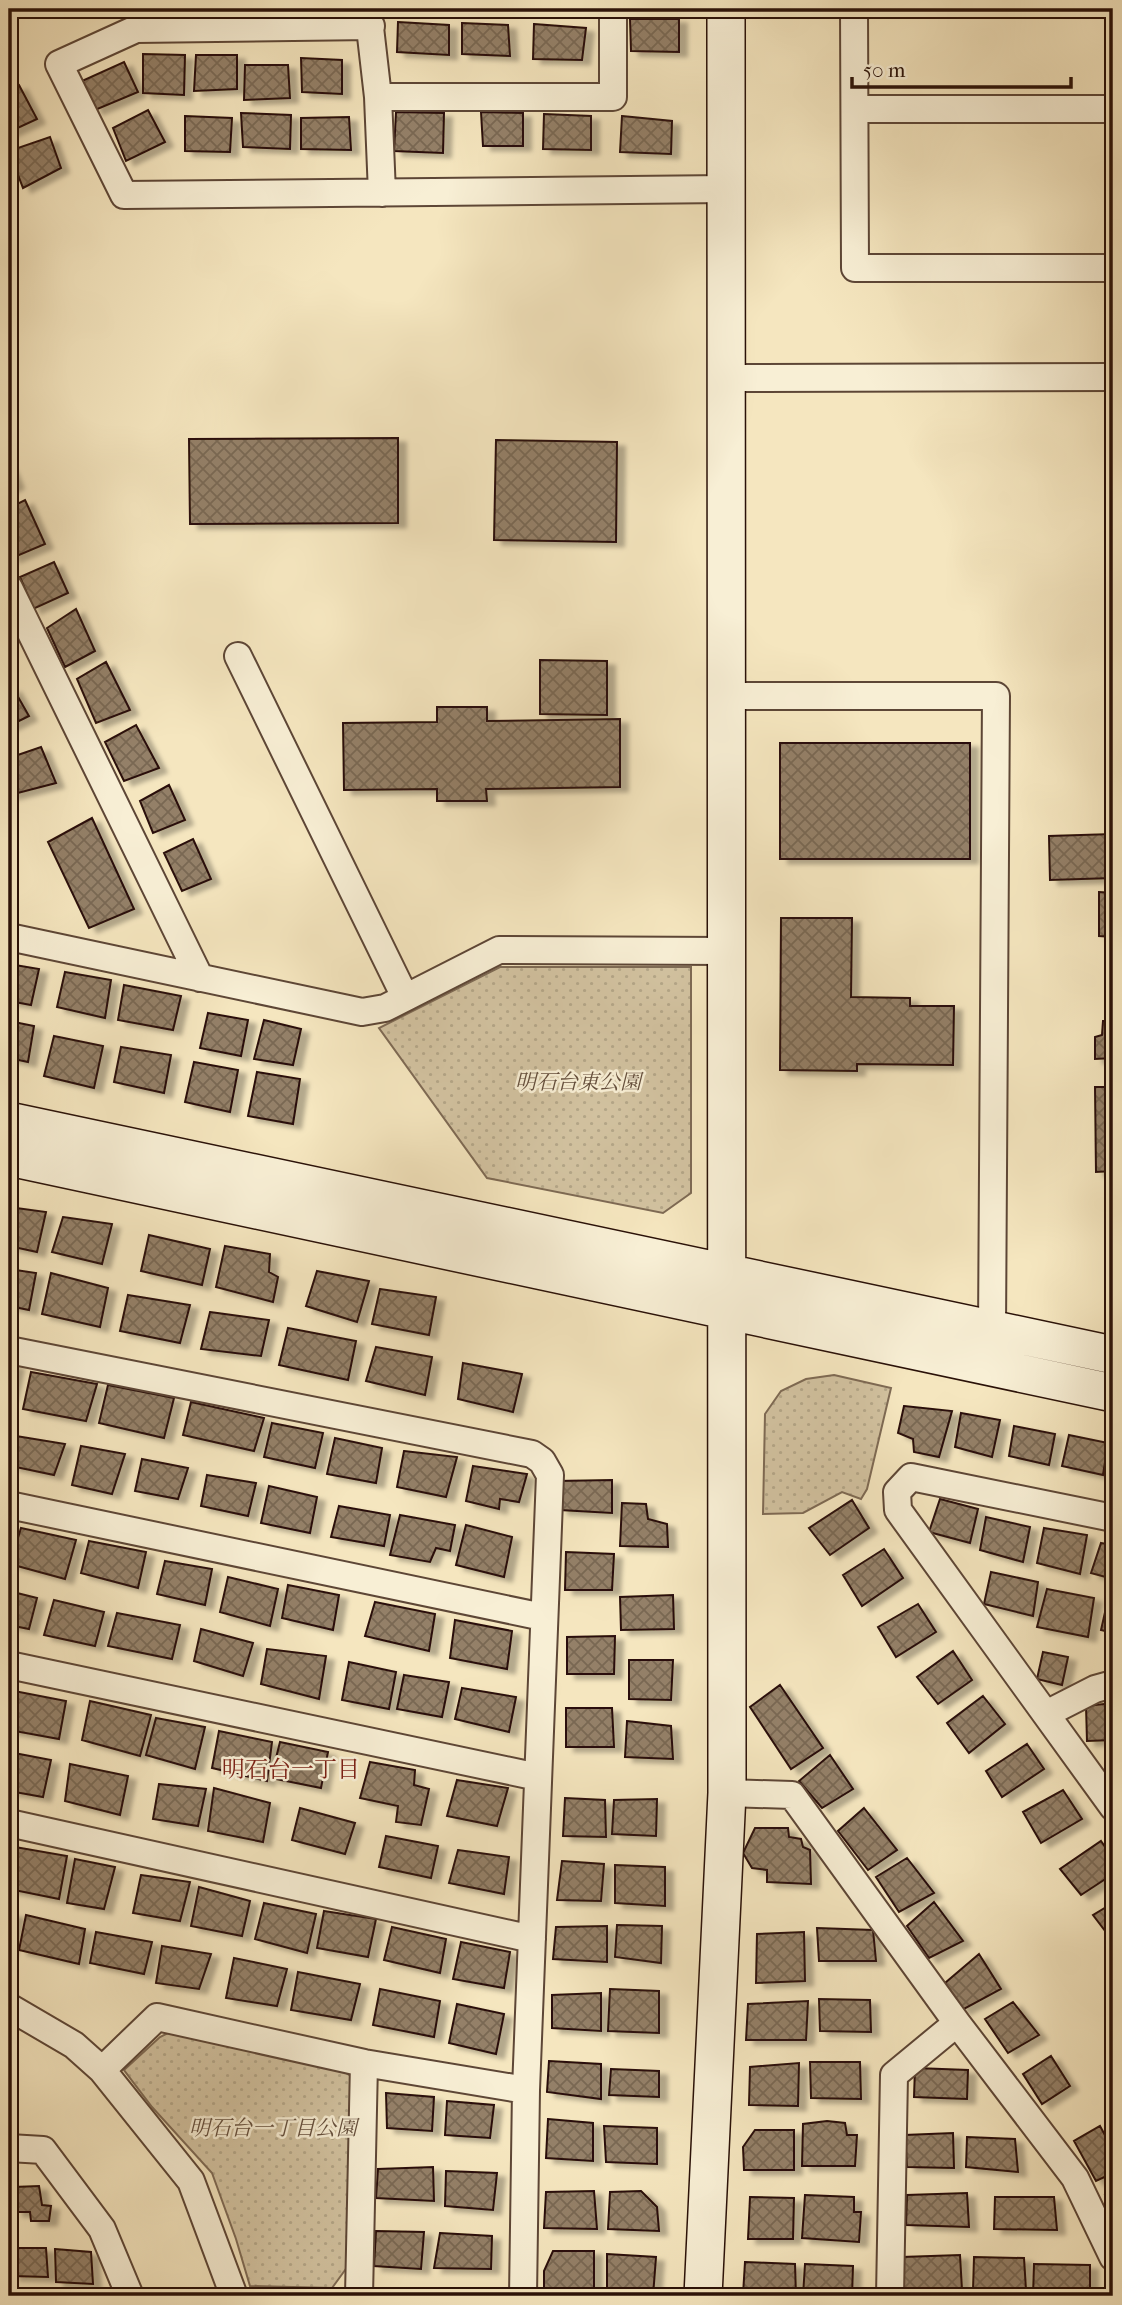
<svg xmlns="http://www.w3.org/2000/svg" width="1122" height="2305" font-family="'IM FELL French Canon','Noto Serif JP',serif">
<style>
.park{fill:url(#park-dots);stroke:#7e6a54;stroke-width:2}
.building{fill:url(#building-cross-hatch);stroke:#2a1108;stroke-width:2;filter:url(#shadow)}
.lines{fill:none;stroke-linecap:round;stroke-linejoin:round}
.street-casing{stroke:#5d4636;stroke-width:30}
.secondary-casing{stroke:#2a1108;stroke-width:40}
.street{stroke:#f8efd5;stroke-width:26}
.secondary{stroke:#f8efd5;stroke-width:37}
.labels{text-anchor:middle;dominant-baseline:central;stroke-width:5;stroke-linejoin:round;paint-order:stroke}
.park-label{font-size:21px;font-style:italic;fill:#654f3d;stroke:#f8efd5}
.neighbourhood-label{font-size:23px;fill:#7a1f14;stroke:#f8efd5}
</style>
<defs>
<pattern id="park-dots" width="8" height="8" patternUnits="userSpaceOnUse" patternTransform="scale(1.75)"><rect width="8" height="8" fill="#d2c2a0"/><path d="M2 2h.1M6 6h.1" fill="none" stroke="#b4a688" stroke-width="1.8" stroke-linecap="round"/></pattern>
<pattern id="building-cross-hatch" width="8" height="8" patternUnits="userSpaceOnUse" patternTransform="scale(1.75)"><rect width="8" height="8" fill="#948067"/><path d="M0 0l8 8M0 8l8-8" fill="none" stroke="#796753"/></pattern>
<filter id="shadow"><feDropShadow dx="8" dy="4.5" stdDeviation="2" flood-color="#0004"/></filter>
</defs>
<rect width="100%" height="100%" fill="#f5e6bf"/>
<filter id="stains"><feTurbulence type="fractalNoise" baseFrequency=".00286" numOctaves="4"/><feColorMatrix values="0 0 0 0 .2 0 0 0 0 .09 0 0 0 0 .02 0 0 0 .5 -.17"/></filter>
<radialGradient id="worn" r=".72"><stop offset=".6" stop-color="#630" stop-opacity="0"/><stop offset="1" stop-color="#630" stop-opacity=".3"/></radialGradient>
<!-- park -->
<path class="park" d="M500 967H691V1193L663 1213 487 1178 379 1028Z
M834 1375 891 1388 867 1489 861 1499 842 1492 803 1513 763 1514 765 1414 781 1391 806 1379Z
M172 2031 329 2061 352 2077 348 2266 332 2288 250 2286 236 2239 212 2173 152 2107 124 2070 160 2037Z"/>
<!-- building -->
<path class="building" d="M630 19H679V52L631 51Z
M398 22 449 25V55L397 52Z
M462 23 508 25 510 56 462 54Z
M534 24 586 28 582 60 533 59Z
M143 54 185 55 184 95 143 93Z
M196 55H237V89L194 91Z
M301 58 342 60V94L302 92Z
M124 62 138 92 95 110 82 81Z
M245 65H288L290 98 244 100Z
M19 85 37 119 9 132V90Z
M148 110 165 142 126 161 113 128Z
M396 112 444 113 443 153 394 151Z
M481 112 523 113V146H483Z
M241 113 291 115 290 149 243 147Z
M544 114 591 116V150L543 149Z
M185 116 232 118 230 152 185 151Z
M622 116 672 121 671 154 620 152Z
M349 117 351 150 301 149V118Z
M50 137 61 168 23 188 9 151Z
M398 438V523L190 524 189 439Z
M496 440 617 442 616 542 494 540Z
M9 467 16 484 9 488Z
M25 500 45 544 12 558 9 551V508Z
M54 562 68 593 33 609 20 577Z
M76 609 95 651 65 667 47 628Z
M540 660 607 661V715L540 714Z
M106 662 130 710 96 723 77 679Z
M13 688 29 716 9 726V690Z
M437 707H487V721L620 719V787L486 789 487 801H437V789L344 790 343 723 437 722Z
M136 725 159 768 124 781 105 742Z
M780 743H970V859H780Z
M41 747 56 783 10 795 9 758Z
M169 785 185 820 153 833 140 801Z
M92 818 134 909 89 928 48 842Z
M1113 834V878L1050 880 1049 836Z
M193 839 211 879 182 891 164 853Z
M1099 892 1113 893V937L1099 936Z
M781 918H852L851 997 910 998V1006H954L953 1065 857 1064V1071L780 1070Z
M9 964 39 969 31 1005 9 1001Z
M65 972 111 980 105 1018 57 1007Z
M124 985 181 996 173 1030 118 1020Z
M208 1013 248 1020 241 1056 200 1048Z
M264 1020 301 1029 293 1065 254 1059Z
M9 1021 34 1026 28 1062 9 1058Z
M1103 1021H1113V1058L1095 1059V1037L1102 1035Z
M54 1036 103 1046 94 1088 44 1076Z
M121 1047 171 1055 164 1093 114 1082Z
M194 1062 238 1070 230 1112 185 1102Z
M257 1072 300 1079 293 1124 248 1116Z
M1106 1076H1113V1171L1096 1172 1095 1087H1106Z
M9 1207 46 1212 37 1252 9 1246Z
M63 1217 112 1224 102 1264 52 1252Z
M149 1235 210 1249 202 1285 141 1271Z
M225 1246 270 1254 269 1272 278 1277 273 1302 216 1287Z
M9 1269 36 1273 29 1310 9 1306Z
M317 1271 369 1281 357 1322 306 1306Z
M51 1273 108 1288 100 1327 42 1314Z
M380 1289 436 1297 429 1335 372 1324Z
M128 1295 190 1305 180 1343 120 1331Z
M210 1312 269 1320 261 1356 201 1349Z
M288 1328 356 1341 348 1380 279 1365Z
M376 1347 432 1357 425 1395 366 1381Z
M463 1363 522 1374 513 1412 458 1399Z
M9 1364 16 1365 9 1398Z
M31 1372 97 1384 86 1421 23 1409Z
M108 1385 174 1398 164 1438 99 1423Z
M191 1402 264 1418 254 1451 183 1435Z
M904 1406 952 1411 939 1457 914 1452 913 1439 898 1433Z
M961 1413 1000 1420 992 1457 955 1447Z
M272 1423 323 1433 315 1468 264 1457Z
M1014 1426 1055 1434 1049 1465 1009 1456Z
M1069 1435 1108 1443 1103 1475 1062 1466Z
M16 1436 65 1444 54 1475 11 1466Z
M335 1438 382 1448 376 1483 327 1474Z
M81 1446 125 1454 112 1494 72 1485Z
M404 1451 457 1457 446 1497 397 1487Z
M142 1459 188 1468 178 1499 135 1491Z
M473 1466 527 1474 519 1502 500 1499 499 1509 466 1501Z
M207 1475 256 1483 248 1516 201 1506Z
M612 1480V1513L560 1510 557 1481Z
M269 1486 317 1497 310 1533 261 1523Z
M940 1499 978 1509 970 1543 929 1532Z
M852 1500 869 1528 830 1555 809 1528Z
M622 1503 646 1504 648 1519 667 1524 668 1547 620 1546Z
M339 1506 390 1515 384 1546 331 1537Z
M400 1515 455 1525 450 1551 436 1548 430 1562 390 1555Z
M986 1517 1030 1527 1023 1562 980 1550Z
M466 1525 512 1537 504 1577 456 1565Z
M21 1528 76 1540 65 1579 10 1564Z
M1044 1528 1087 1535 1080 1574 1037 1563Z
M89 1541 146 1552 138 1588 81 1573Z
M1101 1543 1113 1545V1579L1091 1573Z
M884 1549 903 1578 862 1606 843 1575Z
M566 1552 614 1554 612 1590H565Z
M165 1561 212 1569 205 1605 157 1594Z
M991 1572 1038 1582 1033 1616 984 1604Z
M228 1577 278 1589 270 1626 220 1612Z
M288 1585 339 1595 333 1630 282 1618Z
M1047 1589 1094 1598 1088 1637 1037 1627Z
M9 1591 37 1598 29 1629 9 1625Z
M673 1595 674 1629 621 1630 620 1597Z
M1108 1599 1113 1600V1633L1101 1630Z
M54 1600 104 1612 95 1646 44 1635Z
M375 1602 435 1614 429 1651 365 1636Z
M918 1604 936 1632 896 1657 878 1627Z
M117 1613 180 1625 172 1659 108 1646Z
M455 1620 512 1631 507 1669 450 1658Z
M201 1629 253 1643 243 1676 194 1661Z
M615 1636 614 1674H567V1637Z
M267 1649 326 1656 319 1699 261 1684Z
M953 1651 972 1680 938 1704 917 1677Z
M1043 1652 1068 1657 1062 1685 1037 1679Z
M629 1660H673L671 1700 629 1699Z
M349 1662 396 1672 389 1709 342 1700Z
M404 1675 449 1682 442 1717 397 1709Z
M780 1685 823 1748 791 1769 750 1707Z
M462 1688 516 1697 509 1732 455 1719Z
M9 1690 66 1701 59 1739 9 1730Z
M983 1696 1005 1724 969 1753 947 1723Z
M90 1701 151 1715 140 1756 82 1740Z
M1113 1703V1740L1087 1741 1086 1706Z
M566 1708H612L614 1747H566Z
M156 1718 205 1727 195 1769 146 1755Z
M627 1721 671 1726 673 1759 625 1757Z
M219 1731 272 1742 267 1781 212 1768Z
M280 1742 328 1752 321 1788 271 1778Z
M1027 1744 1044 1769 1002 1797 986 1771Z
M9 1752 51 1760 43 1797 9 1791Z
M830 1755 853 1789 822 1808 799 1781Z
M370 1762 415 1770 414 1785 429 1789 421 1825 396 1822 398 1806 360 1798Z
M70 1764 128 1776 120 1815 65 1801Z
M457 1780 508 1788 497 1826 447 1816Z
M159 1784 206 1789 198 1826 153 1819Z
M214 1788 270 1803 263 1842 208 1831Z
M1063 1790 1082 1819 1041 1843 1023 1812Z
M565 1798 605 1800 606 1837 563 1836Z
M657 1799 656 1836 612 1834 614 1800Z
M300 1808 355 1823 345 1854 292 1840Z
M864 1808 897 1850 868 1870 838 1831Z
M755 1828H788L789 1837 801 1839 803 1847 810 1850 811 1884 767 1882V1870L752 1868 743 1853Z
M386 1836 438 1846 431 1878 379 1867Z
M1101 1841 1113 1858V1874L1081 1895 1060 1869Z
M15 1847 67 1856 59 1899 9 1889V1874Z
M458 1850 509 1857 504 1894 449 1883Z
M907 1858 934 1893 899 1912 876 1877Z
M75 1859 115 1867 104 1909 67 1903Z
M562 1861 604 1864 601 1901 557 1900Z
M615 1865 665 1867V1906L615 1903Z
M141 1875 190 1882 180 1921 133 1913Z
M199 1887 250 1901 242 1936 191 1926Z
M934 1902 963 1941 929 1958 907 1926Z
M264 1903 316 1914 307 1953 255 1939Z
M1113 1903V1939L1112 1940 1093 1915Z
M324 1911 376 1919 368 1957 317 1948Z
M9 1913 16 1914 9 1951Z
M26 1915 85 1929 79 1964 19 1950Z
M617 1925 662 1926 661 1963 615 1957Z
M607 1926V1962L553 1959 556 1927Z
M392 1927 446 1939 440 1973 384 1960Z
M817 1928 873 1930 876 1961H819Z
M96 1932 152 1942 144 1974 90 1963Z
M804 1932 805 1981 756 1983 757 1934Z
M461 1942 510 1952 504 1988 453 1979Z
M162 1946 211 1954 199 1989 156 1983Z
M979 1954 1001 1989 962 2010 945 1983Z
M234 1958 287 1969 277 2006 226 1998Z
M298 1972 360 1984 351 2020 291 2010Z
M380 1989 440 2001 434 2037 373 2025Z
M610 1989 659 1991V2033L608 2031Z
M601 1993V2031L552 2028V1995Z
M819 1999 870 2000 871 2032 820 2031Z
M808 2001 806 2040H746L748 2004Z
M1013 2002 1039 2035 1008 2053 985 2019Z
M457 2004 504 2014 496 2054 449 2043Z
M1051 2056 1070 2086 1042 2104 1023 2074Z
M549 2061 601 2064V2099L547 2092Z
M810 2062H860L861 2099 811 2098Z
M799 2063 798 2106 749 2105 750 2067Z
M915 2068 968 2070 967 2099 914 2097Z
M611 2069 659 2071V2097L609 2095Z
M386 2093 434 2097 432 2131 387 2128Z
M447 2101 494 2105 490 2138 445 2135Z
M548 2119 593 2123V2161L546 2158Z
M827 2121 845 2123 847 2135H857L855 2166H802L803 2124Z
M604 2126 657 2128V2164L606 2162Z
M1100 2126 1113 2150V2173L1096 2181 1074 2141Z
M755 2130H794V2170H744L743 2147Z
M953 2133 954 2168 907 2167 905 2135Z
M967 2137 1015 2139 1018 2172 966 2167Z
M433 2167 434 2201 376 2198 378 2169Z
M446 2171 497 2173 493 2210 445 2206Z
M39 2186 42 2205 51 2206 49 2221H31L30 2212H15L14 2187Z
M1113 2190V2214L1105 2195Z
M594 2191 597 2229 544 2228 546 2192Z
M641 2191 657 2207 659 2231 608 2229 610 2192Z
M967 2193 969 2227 906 2225 907 2195Z
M805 2195 854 2197V2212H861L859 2242 802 2238Z
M750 2197 794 2198 793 2239H748Z
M995 2197H1054L1057 2230 994 2229Z
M376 2231 424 2232 421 2269 374 2266Z
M440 2233 492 2236 491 2269 434 2268Z
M12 2248H46L48 2277 12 2276Z
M55 2249 91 2252 93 2284 56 2282Z
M553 2251H594V2293L544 2291V2271Z
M607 2254 656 2257 653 2296 607 2294Z
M960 2255 962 2290 901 2288 902 2257Z
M974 2257 1024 2258 1026 2290H973Z
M745 2262 795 2264 796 2296 743 2295Z
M805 2264 853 2266 852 2296H803Z
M1034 2264 1090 2265V2296H1033Z"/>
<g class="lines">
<!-- street casing -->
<g class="street-casing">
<path id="street" d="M854 9 855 268H1113
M368 10 378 97 382 193
M371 26 136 29 59 64 124 195 726 189
M378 97H613V9
M855 109H1113
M727 378 1113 377
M9 588 200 978
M238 656 405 997
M728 696H996L992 1330
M9 937 362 1012 385 1008 499 950 727 951
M9 1350 532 1454 542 1461 550 1475 526 2090 523 2296
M9 1505 543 1617
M1113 1518 911 1477 897 1492 898 1510 1113 1807
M9 1665 538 1777
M1046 1714 1095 1689 1113 1684
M727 1793 792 1795 957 2023 1075 2178 1113 2257
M9 1823 532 1939
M9 2007 74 2045 102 2070 191 2181 234 2296
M102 2070 157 2017 364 2063 526 2090
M9 2148 43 2150 102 2229 130 2296
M359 2296 364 2063
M890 2296 894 2075 957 2023"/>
</g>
<!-- secondary casing -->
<g class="secondary-casing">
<path id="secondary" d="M9 1121 1113 1355
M9 1157 1113 1393
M703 2296 727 1793 726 9"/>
</g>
<!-- street -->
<use href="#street" class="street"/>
<!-- secondary -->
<use href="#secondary" class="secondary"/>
</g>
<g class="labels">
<!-- park labels -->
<g class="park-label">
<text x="578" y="1082">明石台東公園</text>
<text x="273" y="2128">明石台一丁目公園</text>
</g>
<!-- neighbourhood labels -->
<g class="neighbourhood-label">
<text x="291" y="1769">明石台一丁目</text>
</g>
</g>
<!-- margin -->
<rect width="1122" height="2305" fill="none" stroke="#f5e6bf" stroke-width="35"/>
<rect x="10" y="10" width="1101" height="2284" fill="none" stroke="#2a1108" stroke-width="3.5"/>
<rect x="18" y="18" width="1087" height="2270" fill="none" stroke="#2a1108" stroke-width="2"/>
<!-- scale -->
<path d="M852 77v10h219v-10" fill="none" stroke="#2a1108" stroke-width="3.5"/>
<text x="863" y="77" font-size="21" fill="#2a1108" stroke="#f8efd5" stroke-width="5" paint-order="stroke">50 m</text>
<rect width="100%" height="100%" filter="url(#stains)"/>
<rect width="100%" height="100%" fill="url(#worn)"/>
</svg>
